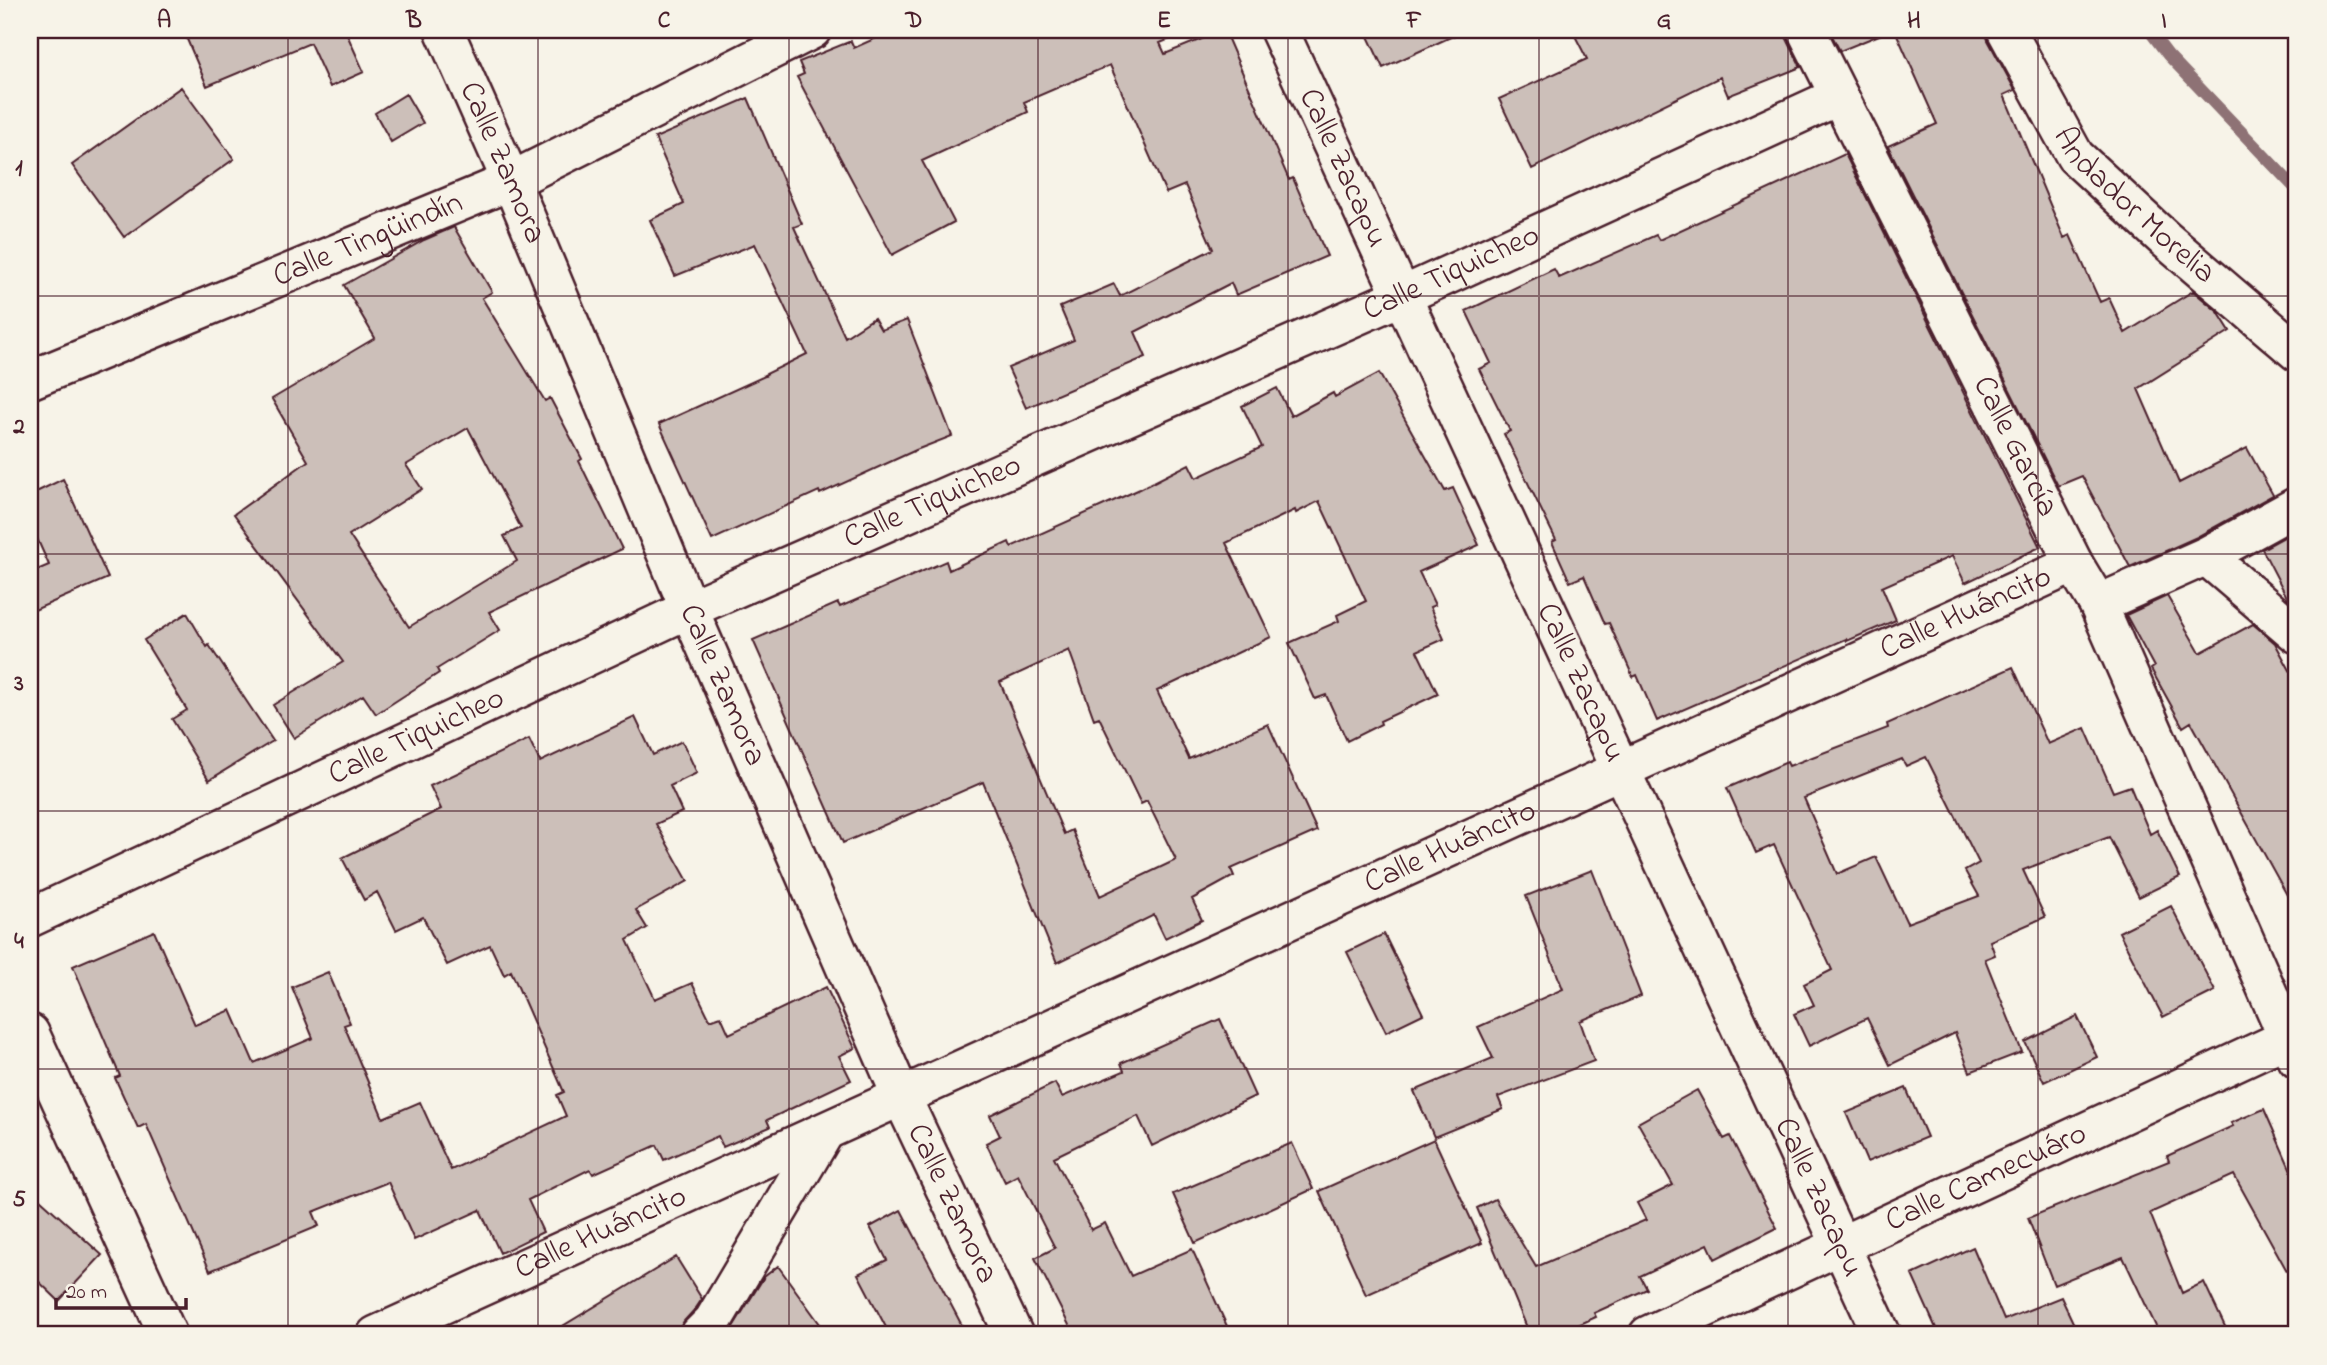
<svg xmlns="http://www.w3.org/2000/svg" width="2327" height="1365" font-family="'Indie Flower',sans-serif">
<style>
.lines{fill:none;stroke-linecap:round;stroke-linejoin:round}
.stream{stroke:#8e7275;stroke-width:12}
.building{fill:#ccbfb9;stroke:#4a1f2b;stroke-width:2;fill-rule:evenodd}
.street-casing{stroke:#4a1f2b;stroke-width:42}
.street{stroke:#f7f3e8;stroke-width:37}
.grid{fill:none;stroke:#4a1f2b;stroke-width:2;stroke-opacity:0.55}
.labels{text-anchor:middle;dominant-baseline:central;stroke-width:5;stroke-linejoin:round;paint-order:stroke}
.street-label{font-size:32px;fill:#4a1f2b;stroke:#f7f3e8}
.neatline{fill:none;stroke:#4a1f2b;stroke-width:2.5}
.grid-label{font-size:23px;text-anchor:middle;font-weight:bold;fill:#4a1f2b}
</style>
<rect width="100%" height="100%" fill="#f7f3e8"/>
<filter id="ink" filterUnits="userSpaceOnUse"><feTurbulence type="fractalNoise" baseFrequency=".0143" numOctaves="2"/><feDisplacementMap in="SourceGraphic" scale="14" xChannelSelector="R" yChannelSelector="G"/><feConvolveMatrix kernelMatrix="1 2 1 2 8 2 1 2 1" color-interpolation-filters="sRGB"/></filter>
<g filter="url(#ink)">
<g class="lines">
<!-- stream -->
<path class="stream" d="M2149 30 2168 55 2297 190"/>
</g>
<!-- building -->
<path class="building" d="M183 30H345L364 72 330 87 310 43 207 86Z
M894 30H1192L1160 43 1165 54 1224 30 1289 180 1293 178 1327 256 1236 295 1231 283 1135 332 1146 357 1026 408 1008 368 1074 340 1060 307 1114 284 1120 296 1213 249 1185 185 1166 193 1110 65 1024 102 1028 112 922 161 954 222 892 255 797 77 804 74 799 62 851 41 854 48Z
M1365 30H1466L1383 68Z
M1572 30H1785L1787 39 1801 67 1728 96 1720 77 1532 169 1499 99 1587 59Z
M1829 30H1889V31L1840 51Z
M1895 30H1985L1988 40 2015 90 2004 95 2064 238 2070 235 2100 302 2109 298 2125 333 2193 291 2218 312 2230 331 2138 389 2179 483 2247 448 2273 495 2197 537 2130 567 2082 476 2058 486 1888 146 1937 124Z
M181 87 234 159 124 237 72 165Z
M406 94 423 123 391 142 375 113Z
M748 98 802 224 794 227 845 337 874 318 881 330 907 320 952 436 916 450 820 494 819 491 712 540 659 424 765 376 764 375 807 354 755 244 675 276 650 220 684 204 655 138Z
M1845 154 2040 547 1965 583 1952 556 1882 587 1896 620 1847 641 1846 639 1657 721 1637 675 1633 677 1609 623 1605 624 1584 576 1570 582 1552 542 1556 540 1504 434 1510 431 1479 369 1491 363 1466 311 1554 269 1559 278 1656 235 1659 240Z
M454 227 492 292 482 298 545 401 550 398 582 459 579 461 622 549 489 612 500 630 437 669 439 673 376 714 363 695 294 738 273 705 343 662 234 514 308 461 272 399 375 338 344 285 424 240ZM468 428 521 528 504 536 517 561 409 627 349 535 422 489 406 465Z
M1379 373 1445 491 1453 488 1479 545 1419 572 1435 605 1430 607 1444 639 1417 651 1438 694 1380 721 1381 724 1347 741 1326 695 1315 699 1289 643 1339 621 1337 615 1366 601 1319 501 1296 513 1295 510 1226 543 1271 637 1157 691 1189 759 1268 724 1317 831 1231 869 1234 876 1192 899 1202 920 1165 938 1154 915 1057 963 983 782 843 843 753 640 838 603 840 607 946 561 949 570 1009 542 1011 547 1140 489 1189 464 1196 478 1262 447 1242 406 1277 388 1291 416 1333 393 1335 397ZM1069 650 1094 719 1099 717 1141 804 1147 801 1176 860 1100 896 1072 830 1064 834 1000 682Z
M63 479 108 578 30 612V573L49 565 30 523V495Z
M2293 532 2297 541V607L2288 599 2262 549Z
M2167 596 2200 653 2253 624 2275 643 2297 683V913L2191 722 2183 727 2151 669 2154 667 2126 615Z
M187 613 207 647 209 645 273 741 209 780 172 719 187 710 144 640Z
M2013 667 2048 744 2085 728 2113 792 2130 786 2150 834 2157 830 2180 877 2139 897 2109 837 2023 870 2045 917 1990 941 1995 955 1985 959 2022 1052 1970 1072 1955 1033 1890 1065 1867 1018 1809 1046 1794 1014 1814 1005 1804 984 1832 970 1774 845 1756 853 1727 788 1787 762 1789 766 1888 728 1887 724ZM1926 757 1979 863 1965 871 1979 896 1907 923 1876 857 1837 874 1804 798 1902 759 1906 766Z
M635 717 653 755 682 741 697 773 670 786 682 812 656 824 688 881 636 910 647 928 627 940 655 999 692 983 710 1020 721 1016 729 1034 826 987 855 1048 839 1056 851 1080 767 1120 770 1127 723 1147 718 1136 664 1160 657 1145 593 1174 590 1169 528 1200 543 1232 500 1253 480 1210 414 1240 388 1182 313 1212 319 1226 210 1271 146 1124 138 1128 115 1078 120 1076 73 966 154 931 195 1025 231 1010 254 1063 313 1038 292 987 328 972 350 1023 344 1025 383 1118 420 1102 451 1170 566 1116 557 1095 564 1092 511 971 504 975 490 945 447 965 423 917 396 930 377 892 364 900 342 858 441 809 430 786 529 739 540 762Z
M1592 870 1641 996 1580 1021 1594 1061 1498 1097 1503 1109 1434 1137 1414 1091 1493 1058 1478 1027 1563 989 1526 896Z
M2171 906 2215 991 2163 1017 2119 932Z
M1384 934 1423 1014 1386 1032 1347 952Z
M2077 1016 2097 1057 2044 1082 2025 1042Z
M1220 1019 1255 1096 1152 1146 1138 1116 1054 1157 1091 1230 1105 1223 1131 1276 1192 1249 1231 1335H1074L1035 1258 1055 1248 1018 1175 1005 1182 986 1143 1000 1136 990 1115 1055 1083 1062 1097 1124 1071 1121 1063Z
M1906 1088 1927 1137 1867 1162 1846 1113Z
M1697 1090 1724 1139 1730 1136 1777 1228 1715 1259 1708 1244 1640 1276 1647 1289 1594 1313 1596 1317 1556 1335H1530L1477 1208 1495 1199 1536 1267 1646 1220 1637 1203 1673 1185 1638 1123Z
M2264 1109 2297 1184V1289L2234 1175 2150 1213 2182 1293 2204 1282 2229 1335H2160L2123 1257 2054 1285 2028 1218 2169 1161 2167 1156 2233 1126 2231 1123Z
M1434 1139 1482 1243 1366 1295 1319 1191Z
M1292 1143 1313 1189 1195 1243 1173 1194Z
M30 1190 102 1255 59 1301 30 1273Z
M901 1210 967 1335H890L858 1274 887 1260 870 1227Z
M1973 1247 2004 1320 2061 1297 2079 1335H1939L1912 1275Z
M676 1257 702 1299 696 1308 684 1321 679 1329V1335H548Z
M778 1266 828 1335H728L764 1277Z"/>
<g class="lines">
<!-- street casing -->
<g class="street-casing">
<g id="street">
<path id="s1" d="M444 30 511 181 689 609 902 1098 1014 1335"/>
<path id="s2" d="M1279 30 1882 1335"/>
<path id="s3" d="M1806 30 2074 564 2098 604 2297 1059"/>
<path id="s4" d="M2006 30 2075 156 2165 239 2297 352"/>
<path id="s5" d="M30 380 511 181 812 30"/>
<path d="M2206 556 2297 634"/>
<path d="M2098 604 2206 556 2297 506"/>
<path id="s6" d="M30 918 689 609 1402 296 1839 96"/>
<path d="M30 1033 168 1335"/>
<path id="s7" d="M376 1335 2074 564"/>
<path d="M699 1335 713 1321 825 1132"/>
<path id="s8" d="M1648 1335 2287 1038"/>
</g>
</g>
<!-- street -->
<use href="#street" class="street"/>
</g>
</g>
<!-- grid -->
<path class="grid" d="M288 30V1335M538 30V1335M789 30V1335M1038 30V1335M1288 30V1335M1539 30V1335M1788 30V1335M2038 30V1335M30 296H2297M30 554H2297M30 811H2297M30 1069H2297"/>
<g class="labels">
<!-- street labels -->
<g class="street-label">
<text stroke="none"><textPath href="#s1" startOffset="145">Calle Zamora</textPath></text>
<text stroke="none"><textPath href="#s2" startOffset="152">Calle Zacapu</textPath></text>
<text stroke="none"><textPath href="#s4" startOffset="220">Andador Morelia</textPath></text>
<text stroke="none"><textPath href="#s5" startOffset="366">Calle Tingüindín</textPath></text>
<text stroke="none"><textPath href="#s6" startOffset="1561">Calle Tiquicheo</textPath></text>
<text stroke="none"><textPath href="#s3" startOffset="466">Calle García</textPath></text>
<text stroke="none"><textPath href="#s6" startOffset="994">Calle Tiquicheo</textPath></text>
<text stroke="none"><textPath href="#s7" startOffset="1746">Calle Huáncito</textPath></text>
<text stroke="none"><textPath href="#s2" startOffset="719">Calle Zacapu</textPath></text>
<text stroke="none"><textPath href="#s1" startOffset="712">Calle Zamora</textPath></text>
<text stroke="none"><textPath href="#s6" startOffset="427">Calle Tiquicheo</textPath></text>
<text stroke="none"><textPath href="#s7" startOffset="1180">Calle Huáncito</textPath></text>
<text stroke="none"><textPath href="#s8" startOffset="373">Calle Camecuáro</textPath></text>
<text stroke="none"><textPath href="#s2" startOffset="1286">Calle Zacapu</textPath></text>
<text stroke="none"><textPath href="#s1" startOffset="1279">Calle Zamora</textPath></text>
<text stroke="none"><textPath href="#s7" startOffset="247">Calle Huáncito</textPath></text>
</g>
</g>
<!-- margin -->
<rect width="2327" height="1365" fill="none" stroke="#f7f3e8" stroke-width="77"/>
<!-- scale -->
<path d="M56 1298v10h130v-10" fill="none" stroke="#4a1f2b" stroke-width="3.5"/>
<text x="66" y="1298" font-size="21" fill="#4a1f2b" stroke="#f7f3e8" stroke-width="5" paint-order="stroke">20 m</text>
<rect x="38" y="38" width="2250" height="1288" class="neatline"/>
<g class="grid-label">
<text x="164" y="27">A</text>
<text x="414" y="27">B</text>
<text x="664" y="27">C</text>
<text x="914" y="27">D</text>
<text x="1164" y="27">E</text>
<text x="1414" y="27">F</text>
<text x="1664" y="27">G</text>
<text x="1914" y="27">H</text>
<text x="2164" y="27">I</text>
<text x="19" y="175">1</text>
<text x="19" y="433">2</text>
<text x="19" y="690">3</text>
<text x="19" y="948">4</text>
<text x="19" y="1206">5</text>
</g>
</svg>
